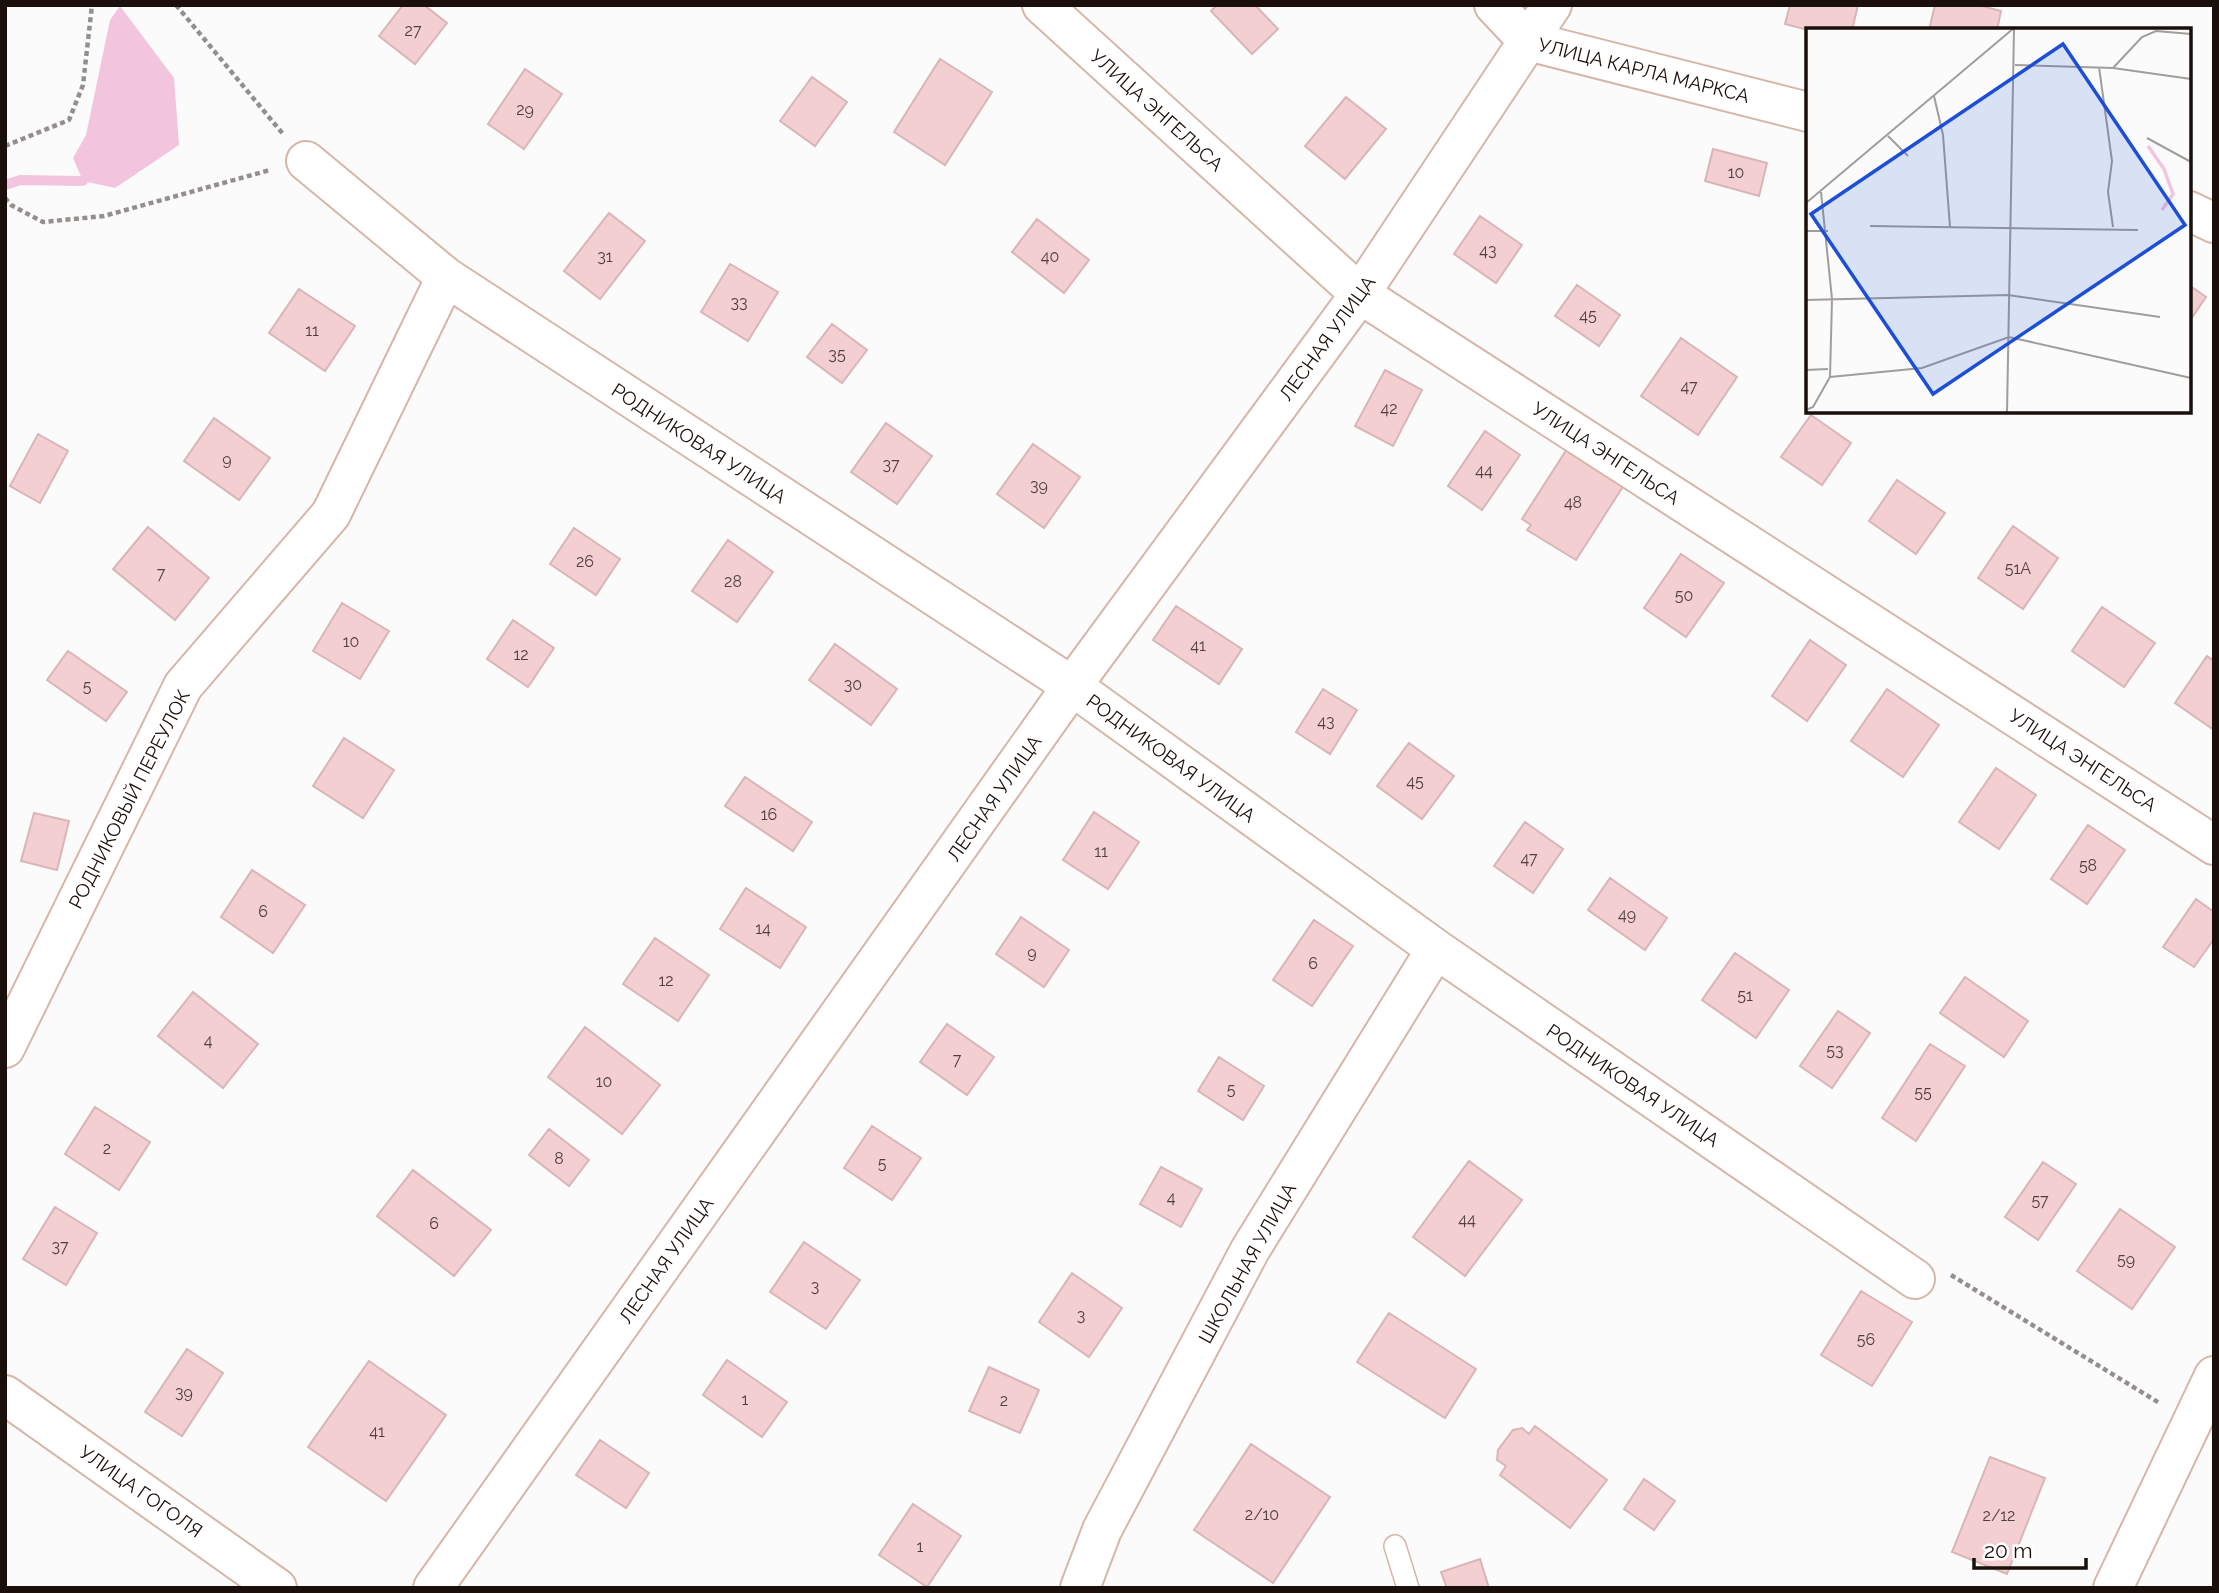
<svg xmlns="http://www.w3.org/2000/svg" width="2219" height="1593" font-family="Raleway,sans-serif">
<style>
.water{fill:#f3c4de}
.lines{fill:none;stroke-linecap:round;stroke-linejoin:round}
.stream{stroke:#f3c4de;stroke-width:10}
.building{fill:#f4cfd1;stroke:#d9b5b8;stroke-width:2}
.service-casing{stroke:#d6b6a9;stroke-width:24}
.minor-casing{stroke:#d6b6a9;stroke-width:42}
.path{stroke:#948f8d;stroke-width:4.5;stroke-dasharray:5 3.5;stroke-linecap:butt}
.service{stroke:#fff;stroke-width:21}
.minor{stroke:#fff;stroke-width:38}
.labels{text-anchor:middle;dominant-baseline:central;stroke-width:5;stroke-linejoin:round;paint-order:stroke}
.number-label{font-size:16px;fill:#503f3c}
.street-label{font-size:19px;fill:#1a0f0a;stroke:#fff}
.inset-river{fill:none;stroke:#f3c4de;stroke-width:3.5}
.inset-road{fill:none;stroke:#a19d9b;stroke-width:2}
.view{fill:#1d4ed8;fill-opacity:0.15;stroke:#1d4ed8;stroke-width:3.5}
.inset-edge{fill:none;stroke:#1a0f0a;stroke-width:3.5}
</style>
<rect width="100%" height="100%" fill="#fbfbfb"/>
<!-- water -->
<path class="water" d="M120 6 174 78 179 145 115 188 83 181 73 158 86 135 110 20Z"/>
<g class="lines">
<!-- stream -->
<path class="stream" d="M5 185 20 180 83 181"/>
</g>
<!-- building -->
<path class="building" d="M403 5H424L447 23 415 64 379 36Z
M1217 5H1255L1278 29 1252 54 1211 11Z
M1790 5H1858L1852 30H1808L1785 24Z
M1935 5H1978L2001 11 1997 30H1929Z
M940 59 992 92 945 165 894 132Z
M525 69 562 94 524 149 488 124Z
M812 77 847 102 815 146 780 121Z
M1346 97 1386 129 1345 179 1305 146Z
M1713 149 1767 163 1759 196 1705 181Z
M609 213 645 241 600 299 564 271Z
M1480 216 1522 245 1496 283 1454 254Z
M1037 219 1089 260 1064 293 1012 252Z
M730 264 778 292 748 341 701 312Z
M1577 285 1620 315 1599 346 1555 316Z
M2189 285 2206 297 2189 322Z
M299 289 355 326 325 371 269 333Z
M832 324 867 350 842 383 807 357Z
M1681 338 1737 377 1698 435 1641 396Z
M1385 370 1422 390 1393 446 1355 426Z
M1811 415 1851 443 1822 485 1781 457Z
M214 418 270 458 239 500 184 461Z
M886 423 932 456 897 504 851 472Z
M1485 431 1520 455 1482 510 1448 486Z
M38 434 68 451 40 503 10 486Z
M1033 444 1080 477 1044 528 997 494Z
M1567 449 1624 485 1576 560 1527 530 1531 525 1522 519Z
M1897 480 1945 513 1916 554 1869 521Z
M2013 526 2058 558 2023 609 1978 578Z
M148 527 209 578 175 620 113 569Z
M574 528 620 559 596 595 550 564Z
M728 540 773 572 737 622 692 591Z
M1681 554 1724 583 1686 637 1644 608Z
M342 603 389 631 360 679 313 651Z
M1176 606 1242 649 1219 684 1153 640Z
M2102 607 2155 643 2124 687 2072 651Z
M513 620 554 648 528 687 487 659Z
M1810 640 1846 665 1807 721 1772 696Z
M835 644 897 689 871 725 809 680Z
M68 651 127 692 106 721 47 680Z
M2207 656 2214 661V730L2175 703Z
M1323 689 1357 710 1330 754 1296 732Z
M1887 689 1939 725 1903 777 1851 741Z
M344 738 394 770 363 818 313 786Z
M1409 743 1454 776 1422 819 1377 786Z
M1996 768 2036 795 1999 849 1959 822Z
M745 777 812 822 793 851 725 806Z
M1094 812 1139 842 1108 889 1063 860Z
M34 813 69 821 57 870 21 861Z
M1525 822 1563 849 1533 893 1494 866Z
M2088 825 2125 850 2087 904 2051 879Z
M252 870 305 905 273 953 221 917Z
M1610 878 1667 918 1645 950 1588 910Z
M746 888 806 927 780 968 720 929Z
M2196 899 2214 912V939L2194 967 2163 947Z
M1021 917 1069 950 1044 987 996 954Z
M1314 920 1353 946 1312 1006 1273 980Z
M655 938 709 975 678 1021 623 984Z
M1735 953 1789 990 1756 1038 1702 1000Z
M1965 977 2028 1021 2004 1057 1940 1013Z
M193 992 258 1044 223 1088 158 1036Z
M1838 1011 1870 1033 1832 1088 1800 1066Z
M947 1024 994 1057 967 1095 920 1062Z
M585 1027 660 1085 622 1134 548 1077Z
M1930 1044 1965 1066 1916 1141 1882 1118Z
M1219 1057 1264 1086 1243 1120 1198 1091Z
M95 1107 150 1142 119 1190 65 1154Z
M872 1126 921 1158 892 1200 844 1168Z
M549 1129 589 1160 569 1186 529 1155Z
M1469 1161 1522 1200 1465 1276 1413 1237Z
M2043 1162 2076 1184 2038 1240 2005 1217Z
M1161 1167 1202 1189 1181 1227 1140 1204Z
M413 1170 491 1230 454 1276 377 1216Z
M55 1207 97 1233 66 1285 23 1259Z
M2120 1209 2175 1247 2132 1309 2077 1271Z
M804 1242 860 1280 826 1329 770 1292Z
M1072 1273 1122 1308 1089 1357 1039 1322Z
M1861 1291 1912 1322 1872 1386 1821 1355Z
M1389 1313 1476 1369 1445 1418 1357 1362Z
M187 1349 223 1373 182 1436 145 1412Z
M727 1360 787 1402 762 1437 703 1395Z
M369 1361 446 1415 386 1501 308 1447Z
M989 1367 1039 1390 1020 1433 969 1411Z
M1535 1426 1607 1480 1570 1528 1500 1475 1506 1466 1497 1460 1498 1450 1513 1430 1522 1428 1529 1434Z
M600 1440 649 1473 626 1508 576 1475Z
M1251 1444 1330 1497 1273 1583 1194 1530Z
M1990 1457 2045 1478 2007 1574 1952 1552Z
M1644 1479 1675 1501 1654 1530 1624 1509Z
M913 1504 961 1536 927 1587 879 1555Z
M1480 1559 1489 1588H1447L1441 1572Z"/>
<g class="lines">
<!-- service casing -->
<g class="service-casing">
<path id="service" d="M1395 1546 1408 1588"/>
</g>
<!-- minor casing -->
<g class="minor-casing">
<path id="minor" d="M1042 5 1360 294 2214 845
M1494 5 1528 41 1808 112
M306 161 446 277 1072 686 1436 949 1915 1279
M2189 211 2214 223
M5 1048 183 686 331 514 446 277
M5 1395 277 1588
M433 1588 1072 686 1360 294 1552 5
M1080 1588 1102 1530 1250 1250 1436 949
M2113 1588 2214 1376"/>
</g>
<!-- path -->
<path class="path" d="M176 5 283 134
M5 146 69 120 83 85 92 5
M5 198 11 205 43 222 104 216 270 170
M1951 1275 2161 1404"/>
<!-- service -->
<use href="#service" class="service"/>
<!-- minor -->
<use href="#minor" class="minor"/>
</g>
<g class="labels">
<!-- number labels -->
<g class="number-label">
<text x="413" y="30">27</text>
<text x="525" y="109">29</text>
<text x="1736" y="172">10</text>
<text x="1488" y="250">43</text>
<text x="605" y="256">31</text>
<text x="1050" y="256">40</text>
<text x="739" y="302">33</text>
<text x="1588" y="315">45</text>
<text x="312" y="330">11</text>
<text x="837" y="354">35</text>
<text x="1689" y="386">47</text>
<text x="1389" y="408">42</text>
<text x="227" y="459">9</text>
<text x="891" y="464">37</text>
<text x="1484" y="470">44</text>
<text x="1039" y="485">39</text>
<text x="1573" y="502">48</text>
<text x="585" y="561">26</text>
<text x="2018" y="568">51А</text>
<text x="161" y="573">7</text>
<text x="733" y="581">28</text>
<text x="1684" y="595">50</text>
<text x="351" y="641">10</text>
<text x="1198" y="645">41</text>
<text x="521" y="654">12</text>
<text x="853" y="684">30</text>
<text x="87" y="686">5</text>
<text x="1326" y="721">43</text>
<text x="1415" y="781">45</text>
<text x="769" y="814">16</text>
<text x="1101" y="851">11</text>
<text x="1529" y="858">47</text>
<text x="2088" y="865">58</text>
<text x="263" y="911">6</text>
<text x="1627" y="914">49</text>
<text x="763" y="928">14</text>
<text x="1032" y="952">9</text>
<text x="1313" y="963">6</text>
<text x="666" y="980">12</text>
<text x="1745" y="995">51</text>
<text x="208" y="1040">4</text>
<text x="1835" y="1050">53</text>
<text x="957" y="1059">7</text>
<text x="604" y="1081">10</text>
<text x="1231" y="1089">5</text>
<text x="1923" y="1092">55</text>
<text x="107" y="1148">2</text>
<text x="559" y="1158">8</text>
<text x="882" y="1163">5</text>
<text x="1171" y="1197">4</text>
<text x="2040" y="1200">57</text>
<text x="1467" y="1219">44</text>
<text x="434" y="1223">6</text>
<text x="60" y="1246">37</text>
<text x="2126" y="1259">59</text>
<text x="815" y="1286">3</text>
<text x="1081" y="1315">3</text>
<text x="1866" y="1339">56</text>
<text x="184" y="1392">39</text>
<text x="745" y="1399">1</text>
<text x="1004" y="1400">2</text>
<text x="377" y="1431">41</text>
<text x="1262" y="1514">2/10</text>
<text x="1999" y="1515">2/12</text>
<text x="920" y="1546">1</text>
</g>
<!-- street labels -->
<g class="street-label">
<text transform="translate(1644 70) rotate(14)">УЛИЦА КАРЛА МАРКСА</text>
<text transform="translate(1157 110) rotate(42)">УЛИЦА ЭНГЕЛЬСА</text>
<text transform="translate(1327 338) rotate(-54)">ЛЕСНАЯ УЛИЦА</text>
<text transform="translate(699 443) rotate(33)">РОДНИКОВАЯ УЛИЦА</text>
<text transform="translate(1606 453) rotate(33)">УЛИЦА ЭНГЕЛЬСА</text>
<text transform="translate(1171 758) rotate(36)">РОДНИКОВАЯ УЛИЦА</text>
<text transform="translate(2083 760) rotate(33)">УЛИЦА ЭНГЕЛЬСА</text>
<text transform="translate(994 798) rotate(-55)">ЛЕСНАЯ УЛИЦА</text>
<text transform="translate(129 799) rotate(-63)">РОДНИКОВЫЙ ПЕРЕУЛОК</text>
<text transform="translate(1633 1085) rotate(34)">РОДНИКОВАЯ УЛИЦА</text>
<text transform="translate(666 1260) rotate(-55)">ЛЕСНАЯ УЛИЦА</text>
<text transform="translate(1247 1263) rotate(-61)">ШКОЛЬНАЯ УЛИЦА</text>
<text transform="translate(141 1491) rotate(35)">УЛИЦА ГОГОЛЯ</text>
</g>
</g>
<!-- overview -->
<g transform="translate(1806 28)">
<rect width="385" height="385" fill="#fbfbfb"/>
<path class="inset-river" d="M342 118 358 141 367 166 356 182"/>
<path class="inset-road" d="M209 37 307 40 385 51M293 39 306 133 302 164 307 199M307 40 336 9 350 3 385 6M128 68 137 107 144 199M82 108 102 128M341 110 385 134M0 175 208 0M64 198 332 202M0 203H22M0 272 202 267 354 289M0 342 22 341M24 349 116 340 203 309 385 350M0 382 7 379 24 349 26 271 15 164M201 385 208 1"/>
<path class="view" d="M257 16 379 197 127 366 5 186Z"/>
<rect width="385" height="385" class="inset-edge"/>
</g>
<!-- border -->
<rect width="2219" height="1593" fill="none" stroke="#1a0f0a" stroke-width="14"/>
<!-- scale -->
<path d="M1974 1558v10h112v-10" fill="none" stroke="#1a0f0a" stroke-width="3.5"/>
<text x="1984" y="1558" font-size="21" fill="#1a0f0a" stroke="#ffffff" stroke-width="5" paint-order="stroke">20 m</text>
</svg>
